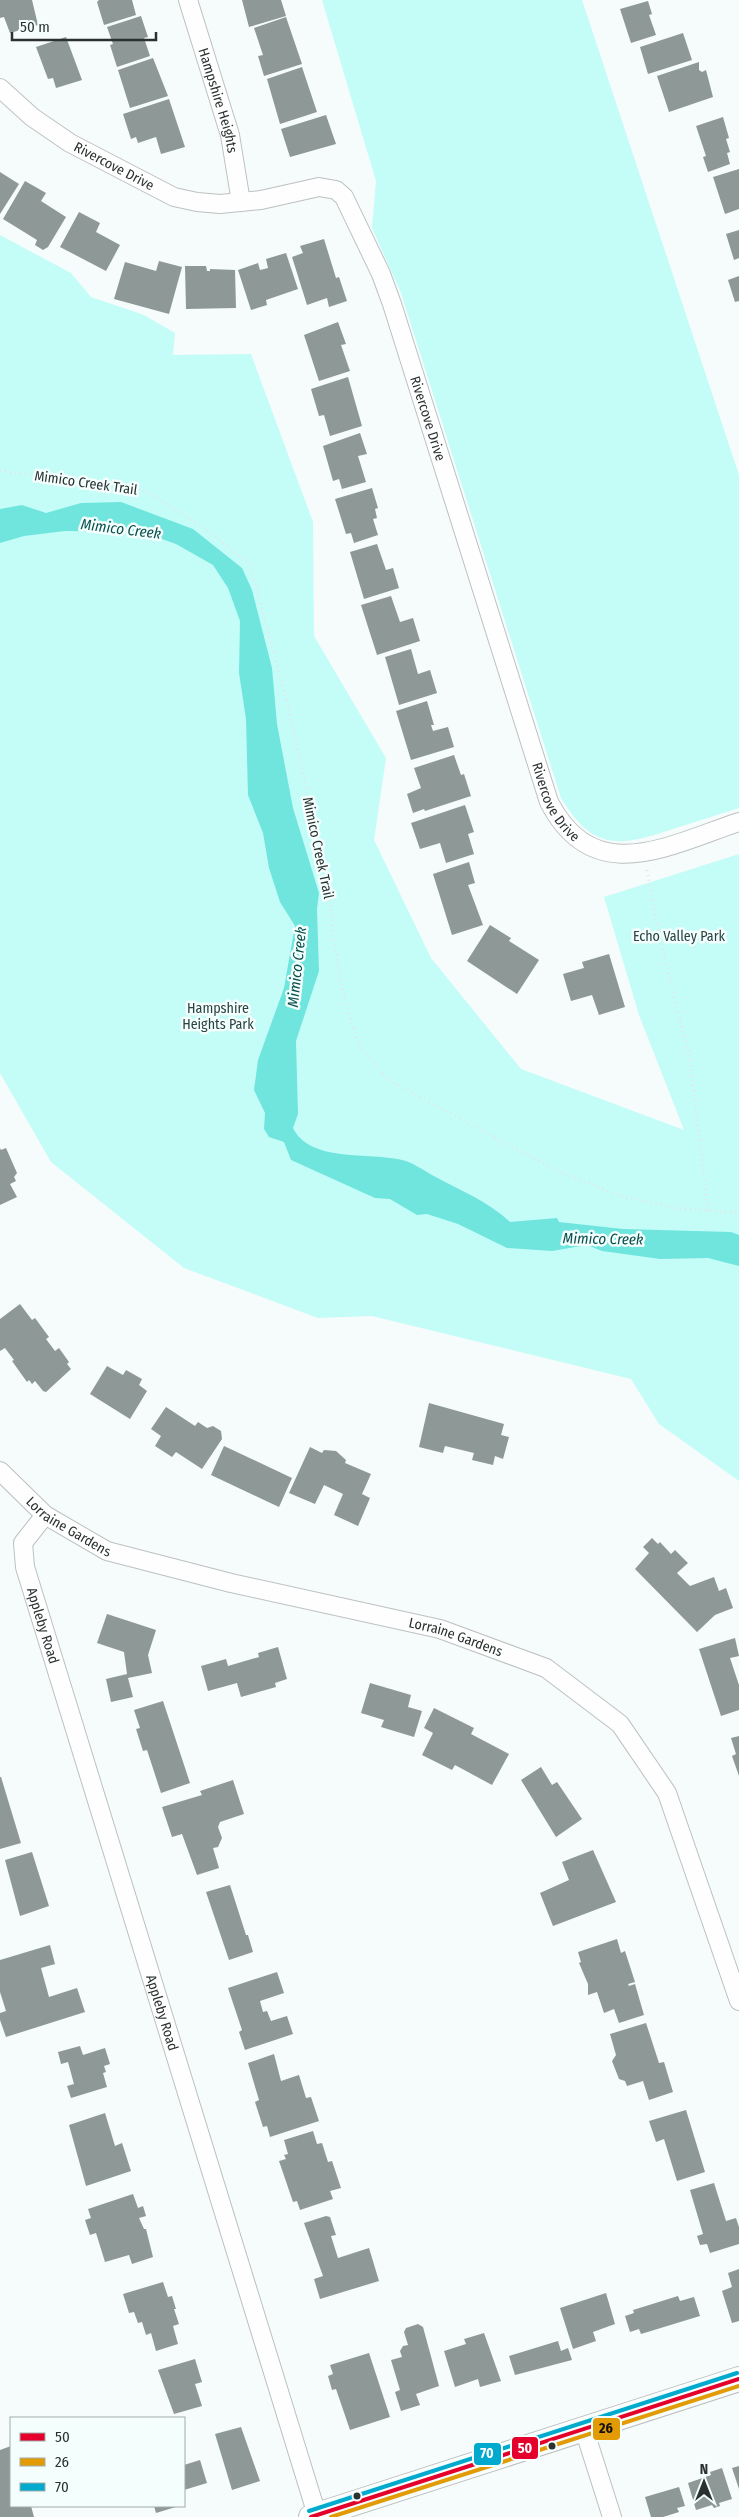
<svg xmlns="http://www.w3.org/2000/svg" width="739" height="2517" font-family="'Fira Sans Condensed',sans-serif">
<style>
.green{fill:#c4fdf8}
.water{fill:#6fe5de}
.building{fill:#8d9897}
.lines{fill:none;stroke-linecap:round;stroke-linejoin:round}
.minor-casing{stroke:#bcc1c1;stroke-width:20}
.secondary-casing{stroke:#bcc1c1;stroke-width:26}
.path{stroke:#e3e6e5;stroke-width:3;stroke-dasharray:1 4;stroke-linecap:butt}
.minor{stroke:#fefefe;stroke-width:18}
.secondary{stroke:#fefefe;stroke-width:24}
.bus-1-casing{stroke:#f3fefd;stroke-width:8}
.bus-2-casing{stroke:#f3fefd;stroke-width:8}
.bus-3-casing{stroke:#f3fefd;stroke-width:8}
.bus-1{stroke:#e4002b;stroke-width:4}
.bus-2{stroke:#e29a05;stroke-width:4}
.bus-3{stroke:#00a9ce;stroke-width:4}
.bus-dot{fill:#2a3130;stroke:#f3fefd;stroke-width:2}
.labels{text-anchor:middle;dominant-baseline:central;stroke-width:5;stroke-linejoin:round;paint-order:stroke}
.street-label{font-size:14px;fill:#2a3130;stroke:#f3fefd}
.park-label{font-size:14px;fill:#294341;stroke:#f3fefd}
.water-label{font-size:15px;font-style:italic;fill:#094f4c;stroke:#f3fefd}
.line-badge{stroke:#f3fefd;stroke-width:2}
.badge-label{font-size:14px;text-anchor:middle;font-weight:bold;fill:#fff}
.pale-badge-label{font-size:14px;text-anchor:middle;font-weight:bold;fill:#111}
</style>
<rect width="100%" height="100%" fill="#f6fbfb"/>
<!-- green -->
<path class="green" d="M322 0H582L739 475V808C717 815 695 822 673 829 619 847 593 851 561 798L401 293 372 228 376 181Z
M0 235 71 273 91 297 144 315 175 333 173 355 251 354 313 522 314 636 386 758 374 840 431 958 521 1069 684 1130 639 1015 604 897 739 854V1481L659 1424 631 1379 372 1316 318 1318 184 1268 51 1162 0 1073Z"/>
<!-- water -->
<path class="water" d="M121 502 193 529 242 568 252 590 272 668 277 724 293 808 319 893 317 909 319 971 296 1041 298 1114 293 1128C310 1163 370 1152 402 1160 412 1162 423 1170 432 1175 459 1190 488 1201 510 1222L557 1218 559 1222 623 1229 731 1232 739 1235V1266L708 1258 660 1259 602 1251 587 1245 552 1251 507 1248 458 1224 427 1214 417 1215 390 1199 375 1198 291 1160 284 1142 269 1137 264 1129 265 1113 254 1090 258 1060 284 988 295 926 280 902 269 868 263 833 248 795 246 719 239 673 240 621 228 588 213 565 176 544 142 532 65 531 24 536 0 543V509L22 505 46 513 81 503Z"/>
<!-- building -->
<path class="building" d="M0 0H32L38 25 10 33 4 17 0 18Z
M99 0H132L136 15 104 25 97 2Z
M242 0H281L286 16 249 27Z
M648 1 652 14 649 15 656 35 631 43 620 9Z
M141 16 148 37 144 38 150 56 117 67 110 45 113 44 107 27Z
M286 17 302 64 264 76 258 56 263 55 254 28Z
M683 33 692 60 648 74 640 47Z
M66 37 82 80 56 88 53 78 48 79 36 47Z
M153 58 168 96 130 108 118 70Z
M699 62V70L702 72 706 70 713 97 669 112 657 76Z
M302 67 317 112 280 124 267 79Z
M169 99 185 147 161 154 156 137 138 143 136 137 131 139 123 114Z
M326 115 336 144 290 157 281 129Z
M723 117 729 138 726 139 730 152 727 153 730 164 708 172 703 157 706 156 696 126Z
M739 169V209L725 214 713 177Z
M0 172 19 184 0 214Z
M25 181 46 193 41 201 66 217 48 247 43 250 35 245 37 240 3 219Z
M79 212 100 223 96 232 120 245 106 271 60 247Z
M739 230V258L734 260 726 234Z
M324 239 336 278 339 277 347 301 329 307 327 298 307 305 292 257 303 253 300 246Z
M286 253 298 289 266 300 267 305 251 310 238 270 258 263 260 270 268 268 266 259Z
M159 261 182 267 169 314 114 299 125 262 156 271Z
M185 266H206L207 271H210V269L235 270 236 308 186 309Z
M739 276V301L735 302 728 280Z
M338 322 346 344 341 345 350 371 319 381 304 335Z
M348 377 362 426 330 436 324 415 319 416 311 389Z
M360 433 367 454 358 456 366 482 342 489 339 479 333 481 323 446Z
M372 488 378 508 375 509 377 518 373 519 378 535 354 543 351 533 346 534 335 499Z
M377 544 386 570 393 568 399 588 364 599 350 552Z
M391 596 400 622 413 618 420 641 377 655 361 605Z
M411 649 418 674 430 670 437 693 399 705 385 657Z
M427 701 434 725H431L433 731 448 727 454 747 411 760 396 711Z
M454 755 461 775 464 774 471 796 425 811 424 809 413 813 407 794 421 788 414 768Z
M465 805 474 832 468 834 474 854 446 863 440 843 420 849 411 823Z
M469 862 475 883 468 885 483 925 452 935 433 874Z
M490 925 511 938 509 941 539 960 517 994 467 961Z
M609 954 625 1007 599 1015 592 995 571 1001 563 974 584 968 582 962Z
M0 1148 1 1150 6 1148 17 1173 14 1177 16 1181 10 1184 17 1197 0 1205Z
M20 1304 32 1320 35 1318 49 1337 46 1339 55 1351 59 1348 69 1362 67 1364 71 1369 46 1392 43 1391 35 1381 32 1384 29 1380 27 1382 12 1361 14 1360 5 1348 0 1351V1319Z
M107 1366 123 1375 126 1370 142 1379 139 1385 147 1391 130 1419 90 1394Z
M429 1403 504 1424 501 1435 509 1437 503 1459 495 1456 493 1465 472 1460 474 1453 445 1446 443 1453 419 1447Z
M166 1407 195 1426 198 1422 207 1428 213 1426 221 1431 222 1439 202 1469 176 1452 172 1457 155 1446 161 1436 151 1429Z
M224 1446 292 1478 279 1507 211 1475Z
M310 1447 322 1453 324 1450 336 1451 346 1460 345 1463 371 1474 362 1494 370 1498 358 1526 334 1515 343 1494 324 1485 315 1504 289 1493Z
M652 1538 658 1544 660 1542 671 1554 675 1550 688 1563 677 1573 690 1586 714 1577 719 1591 726 1588 733 1608 715 1615 697 1632 635 1569 649 1553 643 1547Z
M107 1614 156 1630 148 1655 152 1673 128 1678 133 1697 111 1702 106 1679 127 1674 124 1652 97 1643Z
M735 1638 739 1656 730 1658 739 1685V1710L721 1716 699 1649Z
M278 1647 287 1679 275 1683 276 1687 241 1697 237 1683 208 1691 201 1666 226 1659 228 1666 259 1657 258 1653Z
M370 1683 411 1695 408 1707 422 1711 414 1737 381 1727 384 1720 361 1713Z
M163 1701 190 1783 161 1793 147 1750 143 1751 136 1729 140 1728 134 1710Z
M434 1708 474 1728 471 1734 509 1754 492 1785 455 1765 452 1770 422 1755 433 1733 424 1728Z
M739 1736V1776L732 1756 736 1754 731 1738Z
M541 1767 552 1785 557 1782 582 1819 556 1837 521 1780Z
M1 1777 21 1843 0 1849V1777Z
M233 1780 244 1814 220 1822 218 1827 222 1838 218 1847 213 1848 219 1868 197 1875 182 1834 172 1837 162 1807 202 1795 200 1791Z
M593 1850 616 1902 553 1926 540 1893 569 1880 562 1862Z
M32 1852 49 1906 20 1916 5 1860Z
M230 1885 246 1935H248L253 1952 229 1960 206 1892Z
M617 1939 621 1953 625 1951 635 1982 628 1984 629 1986 635 1984 644 2015 619 2023 614 2009 604 2013 597 1992 588 1995V1984L579 1963 581 1962 578 1952Z
M50 1945 55 1964 41 1968 49 1997 77 1988 85 2012 6 2037 0 2020V2013L6 2011 0 1992V1960Z
M277 1972 284 1993 260 2001 263 2012 267 2011 271 2021 287 2016 293 2034 245 2050 239 2032 242 2030 228 1988Z
M646 2023 659 2063 664 2062 673 2092 649 2100 643 2081 627 2086 625 2081 619 2079 612 2061 616 2055 610 2034Z
M80 2046 83 2055 105 2048 110 2064 104 2066 106 2072 103 2073 107 2087 71 2098 67 2086 74 2084 68 2062 61 2064 58 2052Z
M274 2054 281 2081 299 2075 306 2098 311 2097 319 2121 270 2137 267 2126 263 2127 255 2102 259 2100 248 2063Z
M686 2110 705 2172 677 2181 664 2139 656 2142 649 2121Z
M105 2113 115 2146 122 2143 131 2171 86 2186 69 2125Z
M313 2131 317 2144 322 2143 328 2162 332 2161 341 2188 330 2191 333 2199 300 2210 297 2201 293 2202 279 2161 286 2159 284 2155 288 2154 284 2140Z
M714 2183 726 2221 736 2218 739 2227V2244L710 2253 707 2244 700 2245 697 2236 703 2234 690 2190Z
M133 2194 138 2208 143 2206 146 2216 139 2218 144 2229H146L153 2257 132 2264 129 2255 105 2262 96 2233 90 2235 85 2220 91 2218 88 2209Z
M326 2216 330 2217 336 2235 331 2236 338 2258 369 2248 379 2281 320 2299 314 2279 323 2276 304 2223Z
M739 2269V2321L732 2323 722 2291 732 2287 728 2273Z
M163 2282 168 2297 172 2296 176 2309H174L179 2324 173 2326 178 2344 156 2351 151 2333 146 2335 142 2322 138 2323 134 2312 129 2313 123 2294Z
M606 2293 615 2324 593 2332 596 2341 573 2349 560 2308Z
M678 2296 680 2301 694 2297 700 2316 641 2334 639 2329 630 2332 625 2316 634 2313 633 2310Z
M418 2324 423 2327 439 2386 416 2394 420 2405 401 2411 395 2392 400 2390 391 2360 402 2357 400 2351 403 2346 408 2345 404 2332 406 2328Z
M484 2333 501 2381 480 2387 478 2379 455 2387 444 2351 466 2344 464 2339Z
M558 2341 561 2351 568 2348 572 2360 515 2375 509 2356Z
M369 2353 390 2417 350 2430 336 2389 332 2390 328 2376 333 2374 330 2365Z
M195 2359 202 2382 195 2384 202 2406 174 2414 158 2370Z
M241 2427 260 2481 232 2490 215 2434Z
M11 2446V2506H31L34 2517H0V2450Z
M200 2460 207 2483 184 2490V2465Z
M739 2466V2489L732 2468Z
M722 2468 732 2499 719 2503 720 2506 714 2508 712 2505 696 2510 688 2483 711 2475 710 2472Z
M679 2487 685 2506 677 2508 679 2512 663 2517H651L645 2497Z
M154 2506H179L156 2513Z"/>
<g class="lines">
<!-- minor casing -->
<g class="minor-casing">
<g id="minor">
<path id="s1" d="M188 0 230 135 241 202"/>
<path id="s2" d="M0 88 32 117 70 143 174 197 197 202 220 204 261 200 319 187 336 190 344 197 381 274 392 304 549 802C594 889 669 845 739 822"/>
<path id="s3" d="M0 1471 45 1515 107 1551 231 1583 440 1629 546 1668 620 1724 667 1793 739 2001"/>
<path id="s4" d="M45 1515 23 1543 25 1567 317 2515"/>
<path d="M584 2429 612 2517"/>
</g>
</g>
<!-- secondary casing -->
<g class="secondary-casing">
<path id="secondary" d="M311 2517 739 2379"/>
</g>
<!-- path -->
<path class="path" d="M0 471 135 488 149 493 204 528 250 564 286 698 329 887 333 936 342 987 358 1044 388 1080 558 1171 621 1196 681 1209 739 1213
M647 870 658 930 690 1060 708 1210"/>
<!-- minor -->
<use href="#minor" class="minor"/>
<!-- secondary -->
<use href="#secondary" class="secondary"/>
<!-- bus-1 casing -->
<g class="bus-1-casing">
<path id="bus-1" d="M311 2517 739 2379"/>
</g>
<!-- bus-2 casing -->
<g class="bus-2-casing">
<path id="bus-2" d="M331 2517 739 2386"/>
</g>
<!-- bus-3 casing -->
<g class="bus-3-casing">
<path id="bus-3" d="M309 2511 737 2373"/>
</g>
<!-- bus-1 -->
<use href="#bus-1" class="bus-1"/>
<!-- bus-2 -->
<use href="#bus-2" class="bus-2"/>
<!-- bus-3 -->
<use href="#bus-3" class="bus-3"/>
</g>
<!-- markers -->
<g class="bus-dot">
<circle cx="552" cy="2446" r="4.5"/>
<circle cx="357" cy="2496" r="4.5"/>
</g>
<g class="labels">
<!-- street labels -->
<g class="street-label">
<text stroke="none"><textPath href="#s1" startOffset="105">Hampshire Heights</textPath></text>
<text stroke="none"><textPath href="#s2" startOffset="139">Rivercove Drive</textPath></text>
<text stroke="none"><textPath href="#s2" startOffset="619">Rivercove Drive</textPath></text>
<text transform="translate(86 483) rotate(8)">Mimico Creek Trail</text>
<text stroke="none"><textPath href="#s2" startOffset="1024">Rivercove Drive</textPath></text>
<text transform="translate(318 848) rotate(78)">Mimico Creek Trail</text>
<text stroke="none"><textPath href="#s3" startOffset="89">Lorraine Gardens</textPath></text>
<text stroke="none"><textPath href="#s4" startOffset="121">Appleby Road</textPath></text>
<text stroke="none"><textPath href="#s3" startOffset="494">Lorraine Gardens</textPath></text>
<text stroke="none"><textPath href="#s4" startOffset="526">Appleby Road</textPath></text>
</g>
<!-- park labels -->
<g class="park-label">
<text x="679" y="936">Echo Valley Park</text>
<text x="218" y="1008">Hampshire<tspan x="218" dy="16">Heights Park</tspan></text>
</g>
<!-- water labels -->
<g class="water-label">
<text transform="translate(121 529) rotate(7)">Mimico Creek</text>
<text transform="translate(297 967) rotate(-84)">Mimico Creek</text>
<text transform="translate(603 1239) rotate(1)">Mimico Creek</text>
</g>
</g>
<g class="line-badge">
<rect x="592" y="2417" width="29" height="24" rx="5" fill="#e29a05"/>
<rect x="511" y="2436" width="28" height="24" rx="5" fill="#e4002b"/>
<rect x="473" y="2442" width="29" height="24" rx="5" fill="#00a9ce"/>
</g>
<g class="badge-label">
<text x="525" y="2453">50</text>
<text x="487" y="2458">70</text>
</g>
<g class="pale-badge-label">
<text x="606" y="2433">26</text>
</g>
<!-- legend -->
<rect x="10" y="2417" width="175" height="90" fill="#f3fefd" stroke="#a3acab"/>
<rect x="20" y="2433" width="25" height="8" fill="#e4002b" stroke="#a3acab"/>
<text x="55" y="2442" font-size="15" fill="#2a3130">50</text>
<rect x="20" y="2458" width="25" height="8" fill="#e29a05" stroke="#a3acab"/>
<text x="55" y="2467" font-size="15" fill="#2a3130">26</text>
<rect x="20" y="2483" width="25" height="8" fill="#00a9ce" stroke="#a3acab"/>
<text x="55" y="2492" font-size="15" fill="#2a3130">70</text>
<!-- north arrow -->
<g transform="translate(704 2482)" stroke="#f3fefd" stroke-width="4" paint-order="stroke">
<path d="M0-4L9 19L0 12L-9 19Z" fill="#2a3130"/>
<text y="-8" font-size="14" font-weight="bold" text-anchor="middle" fill="#2a3130">N</text>
</g>
<!-- scale -->
<path d="M12 32v8h144v-8" fill="none" stroke="#2a3130" stroke-width="2.5"/>
<text x="20" y="32" font-size="15" fill="#2a3130" stroke="#f3fefd" stroke-width="4" paint-order="stroke">50 m</text>
</svg>
